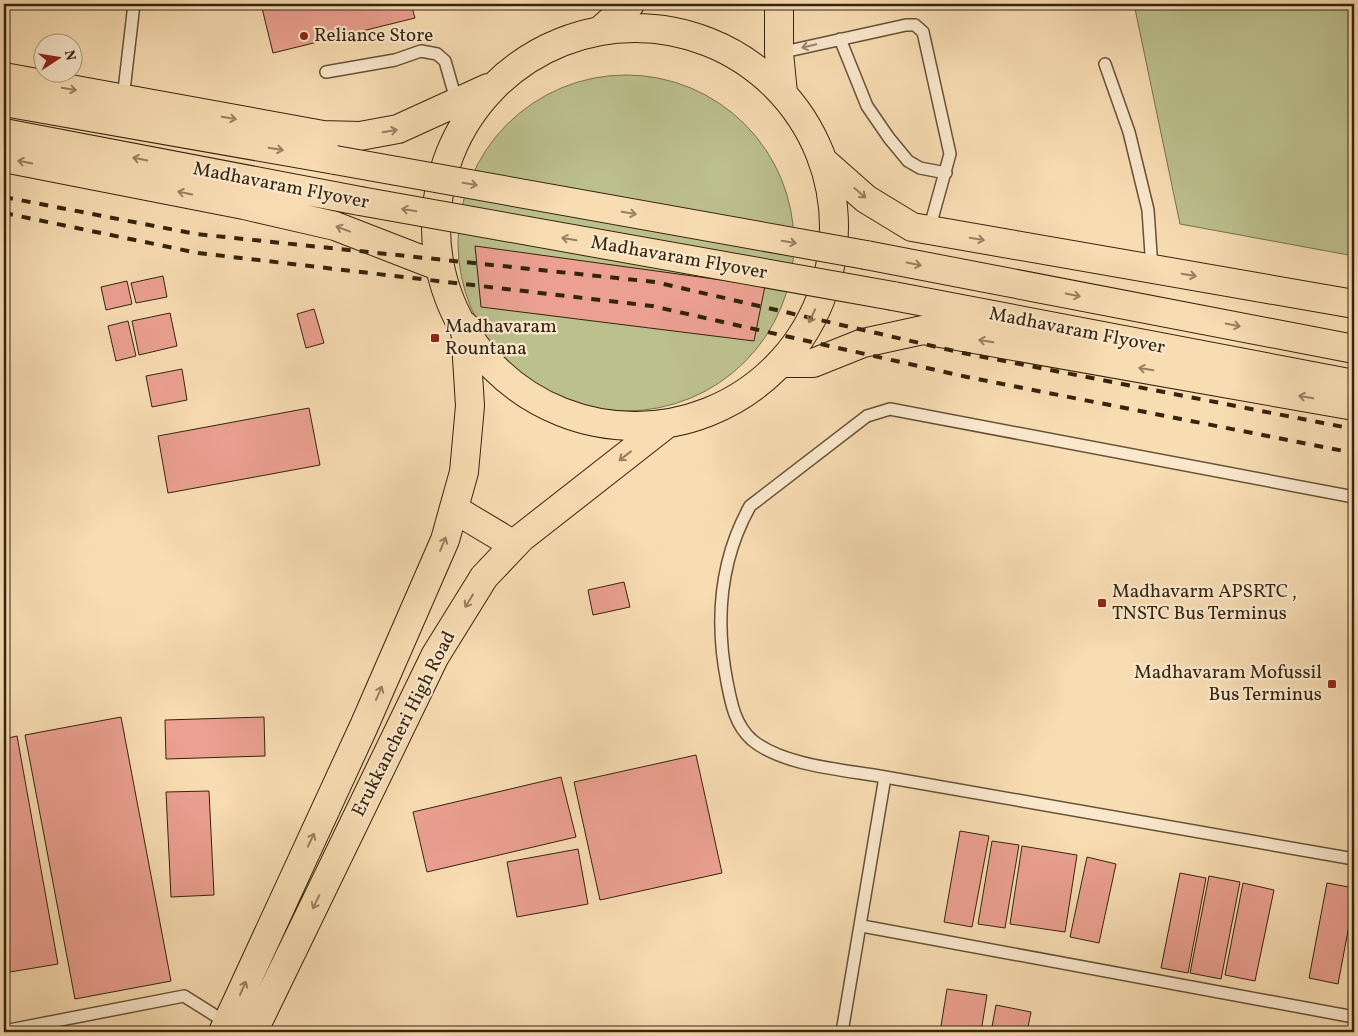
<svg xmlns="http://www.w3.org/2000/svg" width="1358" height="1036" font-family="Vollkorn,serif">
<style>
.green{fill:#bcc08d;stroke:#78724e}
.building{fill:#eba091;stroke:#35240e}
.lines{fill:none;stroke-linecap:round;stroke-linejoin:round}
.lane-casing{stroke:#665237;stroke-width:14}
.primary-casing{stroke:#35240e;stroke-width:30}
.lane{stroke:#fae8cd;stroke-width:11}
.primary{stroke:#f8dcb2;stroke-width:28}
.rail{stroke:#35240e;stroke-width:4;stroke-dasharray:9 9;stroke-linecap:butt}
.primary-bridge-casing{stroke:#35240e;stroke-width:30;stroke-linecap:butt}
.primary-bridge{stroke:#f8dcb2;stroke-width:28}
.oneway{stroke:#98866e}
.oneway2{stroke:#968060}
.poi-dot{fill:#8f2418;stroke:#fae8cd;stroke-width:2}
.labels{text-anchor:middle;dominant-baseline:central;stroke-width:4.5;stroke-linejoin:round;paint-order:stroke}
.poi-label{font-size:19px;fill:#35240e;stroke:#fae8cd;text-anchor:start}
.street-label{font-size:19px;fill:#35240e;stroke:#fae8cd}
</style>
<rect width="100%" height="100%" fill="#f8dcb2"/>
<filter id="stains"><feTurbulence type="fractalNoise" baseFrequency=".004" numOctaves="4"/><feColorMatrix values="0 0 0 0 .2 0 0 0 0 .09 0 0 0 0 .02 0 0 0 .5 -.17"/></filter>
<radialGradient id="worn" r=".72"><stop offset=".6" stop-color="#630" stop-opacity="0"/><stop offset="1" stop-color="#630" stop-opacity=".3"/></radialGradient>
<!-- green -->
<path class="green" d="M1134 4H1354V256L1180 224Z
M458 243a168 168 0 1 1 336 0a168 168 0 1 1-336 0Z"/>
<!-- building -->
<path class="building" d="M261 4H411L415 18 273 53Z
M475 246 765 286 754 341 481 307Z
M163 276 167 297 136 303 131 283Z
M127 281 132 304 106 310 101 287Z
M314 309 324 343 306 348 297 314Z
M170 313 177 346 139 355 132 321Z
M128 321 136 356 116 361 108 326Z
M182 369 187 400 152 407 146 376Z
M309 408 320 465 168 493 158 436Z
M624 582 630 607 593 615 588 590Z
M121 717 171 981 75 999 25 735Z
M264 717 265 756 166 759 165 720Z
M17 736 58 964 4 973V739Z
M696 755 722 873 600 900 574 782Z
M561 777 576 837 427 872 413 812Z
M209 791 214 895 171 897 166 792Z
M960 831 989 836 972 927 944 922Z
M992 841 1019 845 1005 928 978 924Z
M1022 846 1077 855 1065 932 1010 924Z
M578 849 588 904 517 917 507 862Z
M1087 857 1116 864 1099 943 1070 937Z
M1180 873 1206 878 1188 973 1161 968Z
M1209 876 1240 882 1221 979 1190 973Z
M1243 883 1274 890 1255 981 1225 975Z
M1327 883 1354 888V899L1338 984 1309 978Z
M947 989 987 995 981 1032H940Z
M996 1005 1031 1012 1027 1032H991Z"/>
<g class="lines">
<!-- lane casing -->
<g class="lane-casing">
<path id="lane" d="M840 39 867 106 889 138 908 161 920 168 946 173
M779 53 906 25H915L923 32 950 154 929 230
M1105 64 1129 132 1148 210 1152 269
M326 72 395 60 421 51 437 54 445 61 457 103
M123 99 134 4
M1354 497 890 409 867 416 750 506C720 560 715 621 727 682 731 703 735 725 752 740 783 766 846 770 885 777L1354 859
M862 926 1354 1017
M4 1031 184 996 227 1023
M842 1032 885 777"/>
</g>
<!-- primary casing -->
<g class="primary-casing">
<path id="primary" d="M779 4V53L783 93
M603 28 630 4
M436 227a199 199 0 1 1 398 0a199 199 0 1 1-398 0Z
M4 77 323 135 360 136 398 129 488 88
M4 102 335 160
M4 133 360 201
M4 158 244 205 335 226 438 266
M823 161 866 199 912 227 1354 304
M866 255 1354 349
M893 296 1354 384
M782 363H813L863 343 923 330 1354 406
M454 509 514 545
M223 1032 364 726 445 540 464 472 470 406 465 326
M253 1032 435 656 484 577 521 538 664 426"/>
</g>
<!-- lane -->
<use href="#lane" class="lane"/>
<!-- primary -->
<use href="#primary" class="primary"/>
<!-- rail -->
<path class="rail" d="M4 197 196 234 655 282 963 353 1354 429
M4 213 198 253 652 306 967 377 1354 453"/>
<!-- primary-bridge casing -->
<g class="primary-bridge-casing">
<path id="primary-bridge" d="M335 160 866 255
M360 201 893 296"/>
</g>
<!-- primary-bridge -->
<use href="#primary-bridge" class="primary-bridge"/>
</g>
<!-- one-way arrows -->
<defs><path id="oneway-shaft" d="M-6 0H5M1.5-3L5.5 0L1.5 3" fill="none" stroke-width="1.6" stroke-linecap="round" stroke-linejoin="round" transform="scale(1.25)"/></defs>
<use class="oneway" href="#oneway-shaft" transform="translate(809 46) rotate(167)"/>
<g class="oneway2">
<use href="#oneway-shaft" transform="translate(69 89) rotate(10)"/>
<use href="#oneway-shaft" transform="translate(229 118) rotate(10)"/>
<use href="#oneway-shaft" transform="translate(390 131) rotate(-9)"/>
<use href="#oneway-shaft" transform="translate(276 149) rotate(10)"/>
<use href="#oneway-shaft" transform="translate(140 159) rotate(-169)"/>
<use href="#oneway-shaft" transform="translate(25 162) rotate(-169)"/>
<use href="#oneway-shaft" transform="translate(470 184) rotate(10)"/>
<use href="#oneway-shaft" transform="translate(185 193) rotate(-169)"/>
<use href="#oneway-shaft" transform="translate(860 193) rotate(41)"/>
<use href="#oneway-shaft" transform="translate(409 210) rotate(-170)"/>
<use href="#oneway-shaft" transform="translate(629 213) rotate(10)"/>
<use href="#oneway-shaft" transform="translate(343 229) rotate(-159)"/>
<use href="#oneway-shaft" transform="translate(569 239) rotate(-170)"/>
<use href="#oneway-shaft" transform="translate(977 239) rotate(10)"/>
<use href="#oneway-shaft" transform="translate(789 242) rotate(10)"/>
<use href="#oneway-shaft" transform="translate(914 264) rotate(11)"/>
<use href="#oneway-shaft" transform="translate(1189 275) rotate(10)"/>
<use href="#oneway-shaft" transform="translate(1073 295) rotate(11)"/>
<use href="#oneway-shaft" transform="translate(812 316) rotate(115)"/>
<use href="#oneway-shaft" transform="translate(1233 325) rotate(11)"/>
<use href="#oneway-shaft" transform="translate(986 341) rotate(-170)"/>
<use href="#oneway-shaft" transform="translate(1146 369) rotate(-170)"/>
<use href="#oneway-shaft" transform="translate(1306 397) rotate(-170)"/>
<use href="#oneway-shaft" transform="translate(625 456) rotate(142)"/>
<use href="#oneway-shaft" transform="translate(443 544) rotate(-68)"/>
<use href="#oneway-shaft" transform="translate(469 601) rotate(122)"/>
<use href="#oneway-shaft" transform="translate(379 693) rotate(-66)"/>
<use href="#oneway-shaft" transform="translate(311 840) rotate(-65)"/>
<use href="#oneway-shaft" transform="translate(316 902) rotate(116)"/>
<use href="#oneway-shaft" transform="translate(243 988) rotate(-66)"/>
</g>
<!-- markers -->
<g class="poi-dot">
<circle cx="304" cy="36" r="5"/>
<rect x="430" y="333" width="10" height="10" rx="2.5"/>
<rect x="1097" y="598" width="10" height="10" rx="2.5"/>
<rect x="1327" y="679" width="10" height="10" rx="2.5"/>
</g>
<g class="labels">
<!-- poi labels -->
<g class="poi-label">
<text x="314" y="36">Reliance Store</text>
<text x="445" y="327">Madhavaram<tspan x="445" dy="22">Rountana</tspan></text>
<text x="1112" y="592">Madhavarm APSRTC ,<tspan x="1112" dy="22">TNSTC Bus Terminus</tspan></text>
<text x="1322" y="673" text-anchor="end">Madhavaram Mofussil<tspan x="1322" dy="22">Bus Terminus</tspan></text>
</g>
<!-- street labels -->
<g class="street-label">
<text transform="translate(281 186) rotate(11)">Madhavaram Flyover</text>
<text transform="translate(679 258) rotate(10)">Madhavaram Flyover</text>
<text transform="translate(1077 331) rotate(11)">Madhavaram Flyover</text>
<text transform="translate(404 724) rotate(-63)">Erukkancheri High Road</text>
</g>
</g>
<!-- margin -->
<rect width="1358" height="1036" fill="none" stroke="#f8dcb2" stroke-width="20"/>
<rect x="5" y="5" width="1348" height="1026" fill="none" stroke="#35240e" stroke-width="2.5"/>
<rect x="10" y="10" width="1338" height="1016" fill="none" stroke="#35240e"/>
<!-- north arrow -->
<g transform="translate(58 58) rotate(78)"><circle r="24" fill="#fae8cd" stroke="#ab9a81"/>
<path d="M0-4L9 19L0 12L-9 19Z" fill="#8f2418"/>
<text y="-8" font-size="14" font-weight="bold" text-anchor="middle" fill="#35240e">N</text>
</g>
<rect width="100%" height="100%" filter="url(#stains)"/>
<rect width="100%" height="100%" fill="url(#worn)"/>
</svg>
